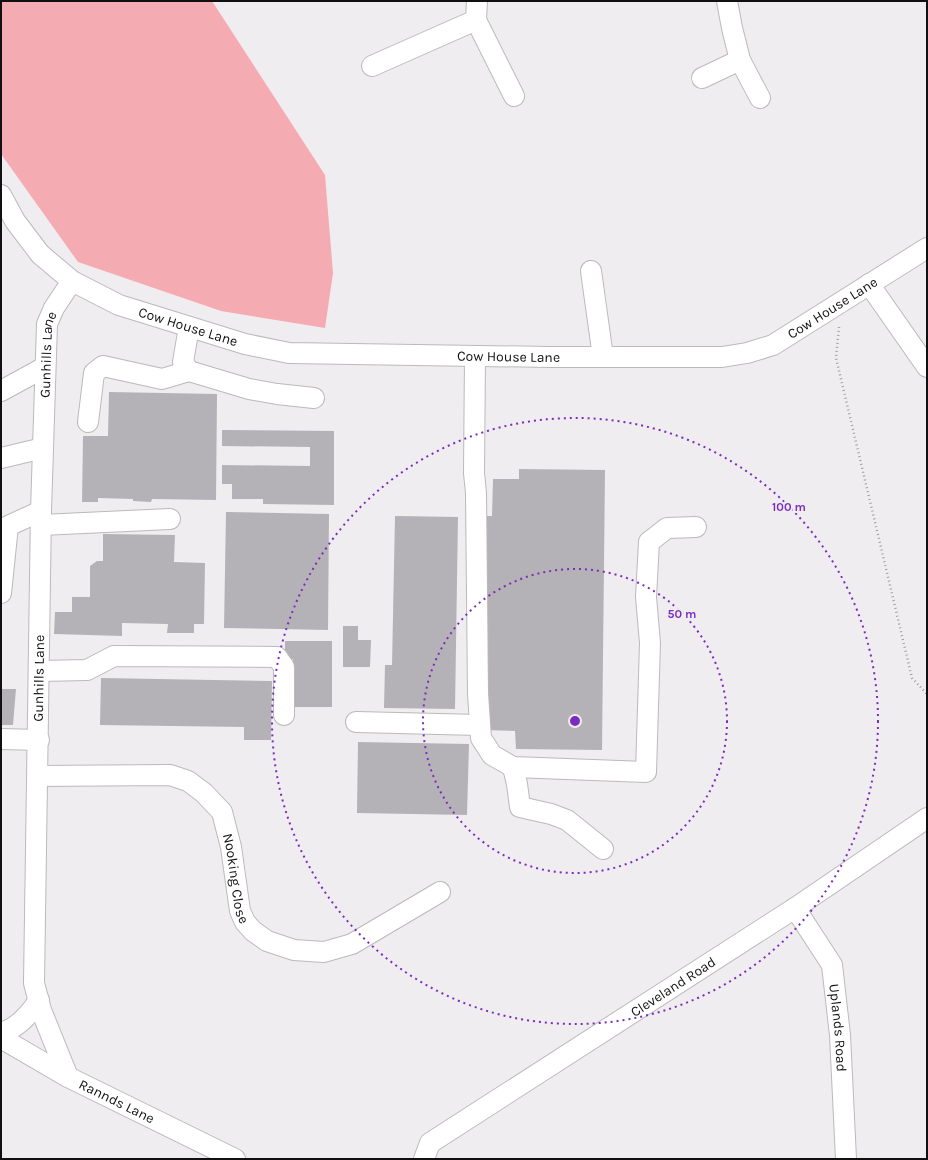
<svg xmlns="http://www.w3.org/2000/svg" width="928" height="1160" font-family="Karla,sans-serif">
<style>
.green{fill:#f5abb2}
.building{fill:#b4b2b6}
.lines{fill:none;stroke-linecap:round;stroke-linejoin:round}
.minor-casing{stroke:#bcb9bb;stroke-width:22}
.path{stroke:#a19fa1;stroke-width:2.5;stroke-dasharray:1 3;stroke-linecap:butt}
.minor{stroke:#fff;stroke-width:20}
.ring{fill:none;stroke:#7b2cbf;stroke-width:2;stroke-dasharray:2 4}
.labels{text-anchor:middle;dominant-baseline:central;stroke-width:4;stroke-linejoin:round;paint-order:stroke}
.street-label{font-size:14px;fill:#111011;stroke:#f0edf0}
.centre{fill:#7b2cbf;stroke:#f0edf0;stroke-width:2}
.ring-label{font-size:12px;text-anchor:middle;font-weight:bold;fill:#7b2cbf;stroke:#f0edf0;stroke-width:4;stroke-linejoin:round;paint-order:stroke}
</style>
<rect width="100%" height="100%" fill="#f0edf0"/>
<!-- green -->
<path class="green" d="M1 1H212L325 175 333 273 325 328 221 311 78 262 1 154Z"/>
<!-- building -->
<path class="building" d="M109 392 217 394 216 500 152 499 151 502 133 501V499L98 498V502H82L83 436H108Z
M222 430 334 431V505L263 504V499H232V484H222V465L310 466V447L222 446Z
M519 469 605 470 602 750 516 749 515 731 483 730 486 516H492L493 479H519Z
M226 512 329 514 328 630 224 628Z
M395 516 458 517 455 709 384 708 385 665H392Z
M103 534 175 535 174 562 205 563 204 624H194V633H167L168 624 122 623V636L54 634 55 612H72V597H90V566L97 561H103Z
M343 626H358V640H371L370 667H343Z
M285 641H332V707H293V659H285Z
M101 678 272 681 271 740H244V727L100 725Z
M1 689H16L13 725H1Z
M358 742 469 744 467 815 357 813Z"/>
<g class="lines">
<!-- minor casing -->
<g class="minor-casing">
<g id="minor">
<path d="M477 1 476 20 514 96"/>
<path d="M727 1 732 28 740 60 760 98"/>
<path d="M372 66 476 20"/>
<path d="M702 78 740 60"/>
<path id="s1" d="M1 195 15 221 40 254 72 281 119 305 245 344 289 353 550 357H722L747 353 773 345 927 248"/>
<path d="M591 271 603 357"/>
<path d="M869 284 927 367"/>
<path d="M189 327 183 362 189 371 249 389 277 394 314 398"/>
<path d="M475 356 474 473 476 493 478 694 481 738 492 755 513 767 646 772 650 643 646 597 649 542 667 528 696 527"/>
<path d="M1 391 45 367"/>
<path d="M88 422 94 373 103 366 162 379 189 371"/>
<path d="M1 458 43 448"/>
<path d="M41 525 170 519"/>
<path d="M1 593 8 526 41 511"/>
<path d="M40 671 87 670 114 656 277 657 284 667V715"/>
<path d="M356 722 480 725"/>
<path d="M1 739 39 740"/>
<path d="M513 767 517 784 520 807 551 814 567 820 603 849"/>
<path id="s2" d="M38 776 170 775 188 781 204 793 222 812 231 847 240 911 245 922 253 931 267 941 294 950 324 952 352 944 440 892"/>
<path id="s3" d="M795 908 832 965 840 1035 846 1159"/>
<path d="M1 1033C18 1028 30 1014 39 1000"/>
<path id="s4" d="M1 1038 68 1077 235 1159"/>
<path id="s5" d="M68 1077 41 1010 34 983 41 511 47 324 54 308 72 281"/>
<path id="s6" d="M424 1159 430 1143 795 908 927 818"/>
</g>
</g>
<!-- path -->
<path class="path" d="M839 327 836 358 912 678 927 694"/>
<!-- minor -->
<use href="#minor" class="minor"/>
</g>
<!-- distance rings -->
<g class="ring">
<circle cx="575" cy="721" r="152"/>
<circle cx="575" cy="721" r="303"/>
</g>
<g class="labels">
<!-- street labels -->
<g class="street-label">
<text stroke="none"><textPath href="#s1" startOffset="898">Cow House Lane</textPath></text>
<text stroke="none"><textPath href="#s1" startOffset="238">Cow House Lane</textPath></text>
<text stroke="none"><textPath href="#s5" startOffset="729">Gunhills Lane</textPath></text>
<text stroke="none"><textPath href="#s1" startOffset="562">Cow House Lane</textPath></text>
<text stroke="none"><textPath href="#s5" startOffset="405">Gunhills Lane</textPath></text>
<text stroke="none"><textPath href="#s2" startOffset="265">Nooking Close</textPath></text>
<text stroke="none"><textPath href="#s6" startOffset="306">Cleveland Road</textPath></text>
<text stroke="none"><textPath href="#s3" startOffset="131">Uplands Road</textPath></text>
<text stroke="none"><textPath href="#s4" startOffset="132">Rannds Lane</textPath></text>
</g>
</g>
<circle cx="575" cy="721" r="6" class="centre"/>
<g class="ring-label">
<text x="789" y="511">100 m</text>
<text x="682" y="618">50 m</text>
</g>
<!-- border -->
<rect width="928" height="1160" fill="none" stroke="#111011" stroke-width="4"/>
</svg>
